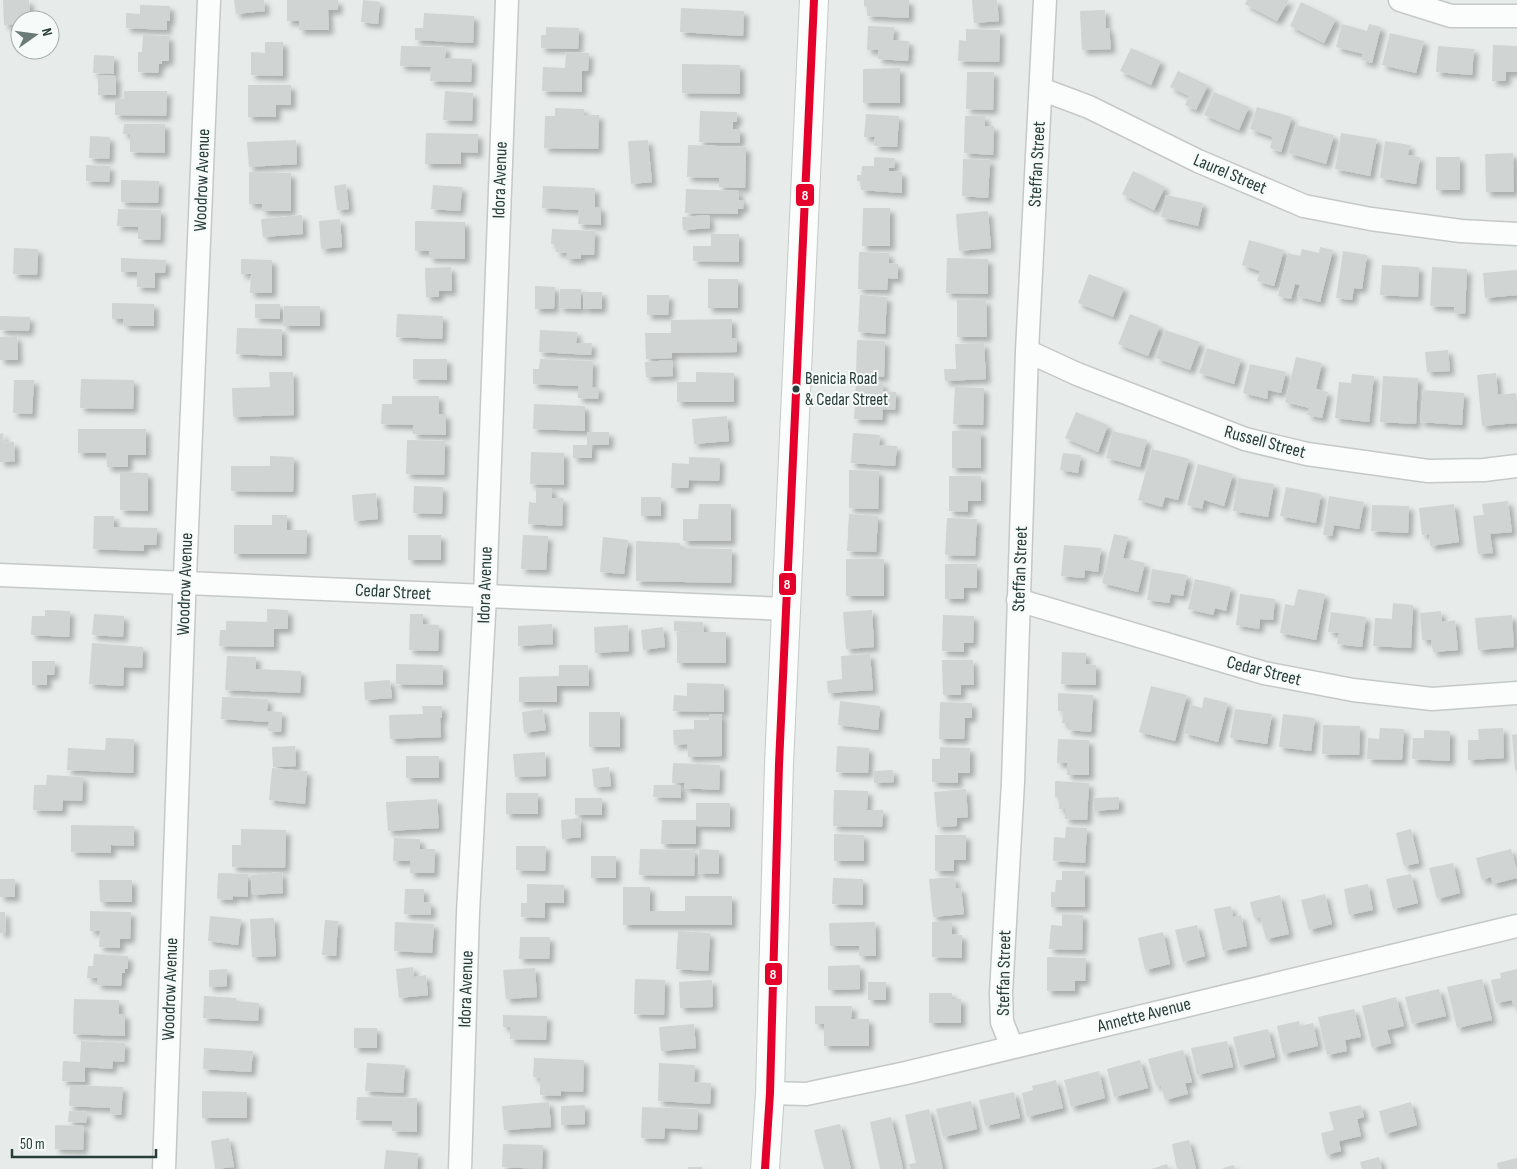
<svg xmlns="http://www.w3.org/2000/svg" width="1517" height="1169" font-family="'Sofia Sans Condensed',sans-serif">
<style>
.building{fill:#d0d4d3;filter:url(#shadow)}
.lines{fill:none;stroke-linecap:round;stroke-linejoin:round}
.street-casing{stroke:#c4c9c7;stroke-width:25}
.secondary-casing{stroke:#c4cac8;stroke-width:30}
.street{stroke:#fbfcfc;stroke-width:22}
.secondary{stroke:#fbfcfc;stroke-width:28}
.bus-1-casing{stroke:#f6faf8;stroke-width:11}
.bus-1{stroke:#e4002b;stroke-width:8}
.bus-dot{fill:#273d39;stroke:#f6faf8;stroke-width:2}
.labels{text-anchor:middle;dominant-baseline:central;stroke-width:4;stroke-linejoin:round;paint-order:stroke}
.bus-label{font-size:17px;fill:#273d39;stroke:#f6faf8;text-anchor:start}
.street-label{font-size:18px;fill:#273d39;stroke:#f6faf8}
.line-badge{stroke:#f6faf8;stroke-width:2}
.badge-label{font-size:14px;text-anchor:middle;font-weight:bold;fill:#fff}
</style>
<defs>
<filter id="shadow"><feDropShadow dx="4.5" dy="4.5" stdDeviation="2.5" flood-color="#0004"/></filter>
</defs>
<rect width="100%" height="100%" fill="#e7ecea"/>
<!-- building -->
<path class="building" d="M3 0H29L30 20H20V24L4 25Z
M234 0H264L265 11 236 14Z
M287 0H338V10H328L329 30H299V21H287Z
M363 0 380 2 378 24 361 22Z
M864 0H909V18L867 16V7L864 6Z
M972 0H997L999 21 974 23Z
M1247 0H1289L1277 21 1245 4Z
M1301 2 1336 19 1324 43 1290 26Z
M140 5 170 6V21H167V30L126 28V13L140 14Z
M681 8 744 11 743 36 680 32Z
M1105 10 1106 28H1109L1111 49 1082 50 1080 11Z
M424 13 474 16 473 43 415 40V28H423Z
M1342 24 1367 31 1369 24 1381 27 1372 63 1361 60 1363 54 1336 47Z
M868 26 894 27 893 40 909 41 908 61 878 59V50H867Z
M546 27 579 28 578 49 541 48V35H546Z
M966 29 1000 30 999 62 958 61 959 40 966 41Z
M1390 33 1424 41 1416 73 1382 65Z
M143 35 169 36V61H162V64H159L158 73 138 72V52H142Z
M265 42H283V76L251 75V52L265 53Z
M1493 45 1517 46V72H1506V81H1492Z
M401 46 446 47 445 58 472 59 471 82 430 81 431 67 400 66Z
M1438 46 1474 49 1472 75 1436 72Z
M1131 48 1161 61 1151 85 1120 71Z
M566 52 589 53 588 71H582V92L542 91 543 67 565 68Z
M94 55 114 56V74L93 73Z
M682 64 740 65V94L682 93Z
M900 68V103H863V69Z
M1178 71 1208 85 1196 110 1185 105 1189 96 1170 87Z
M967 72H994L993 110 966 109Z
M98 75 116 76V95H98Z
M248 85H291V105H276V117H248Z
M124 91H167L166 116 115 115V99H124Z
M445 91 473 93 472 121 443 120Z
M1214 92 1249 107 1239 130 1204 115Z
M1257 107 1292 117 1281 152 1270 148 1273 137 1250 129Z
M555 108 584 109V115H599L598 149 544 148 545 116H555Z
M700 111 737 112V122H733V129H740V143L699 142Z
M866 114 899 116 897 147 874 146 875 137H864Z
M965 116H985V126H994L993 155 964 153Z
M124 124H165V153L130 152V134H123Z
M1296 125 1334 135 1326 164 1288 153Z
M426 133 478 134V153L461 152V164H425Z
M1341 133 1377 139 1370 176 1335 169Z
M90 136 110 137 109 159 89 158Z
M296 140 297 164 249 167 247 142Z
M648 140 652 182 631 184 628 141Z
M1385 141 1410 145 1408 155 1420 157 1416 184 1380 178Z
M688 145 746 147 745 188 719 187V178L687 177Z
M1513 153 1514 192H1486L1485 154Z
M874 157 895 158 894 168H889V171L902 172V193L861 190V181H857V175H861L862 166H874Z
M1436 157H1460V190H1436Z
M963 159 990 160 988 198 962 196Z
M86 165 110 166 109 182 86 181Z
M1133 171 1165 187 1154 210 1122 194Z
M249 172 291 173V211H262V204H249Z
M121 180 159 181 158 203 121 202Z
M346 184 349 209 337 210 334 186Z
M433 185 462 187 460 211 431 209Z
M543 186 595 188V207H601V225L578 224 579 210 542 208Z
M686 189 739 191V200H744L743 209H738V214L685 213Z
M1166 195 1203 203 1198 226 1161 217Z
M863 208H890V246H862Z
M118 209 161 210 160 240 138 239V227L117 226Z
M988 211 991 248 959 251 956 214Z
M302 215 303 234 263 237 261 219Z
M709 215 710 228 683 230 682 217Z
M340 219 342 247 321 249 319 221Z
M415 221 465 222V259L429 258V251H415Z
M552 229 595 231 594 255H581V259H566L567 253 556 252V244H551Z
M711 234H739V262L693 261V246H711Z
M1249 240 1284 250 1274 286 1257 281 1260 271 1242 265Z
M1320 247 1333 250 1320 302 1297 296 1300 285 1295 284 1291 299 1278 296 1288 253 1300 256 1302 249 1319 253Z
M14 248 38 249 37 275 13 274Z
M1343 251 1367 255 1362 289 1354 288 1352 300 1336 298Z
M859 252 889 253V263L898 264V279L888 278 887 290 858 289Z
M121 258 166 260 165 273H155V288L137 287V272H121Z
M947 258 988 259V294L946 293Z
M241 259 272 260V293H250L251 274H241Z
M1382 265 1419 267 1418 297 1380 295Z
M451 267 452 291H439V297H426L425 268Z
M1432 267 1467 269 1465 314 1454 313V307L1430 306Z
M1517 270V295L1485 298 1483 273Z
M1089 274 1124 288 1113 317 1078 303Z
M708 279H738V308H708Z
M535 286 555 287 554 309H535Z
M560 289H581V309L559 308Z
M583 292H602V309H583Z
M647 295H669L668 315H647Z
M860 295 887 297 885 334 858 332Z
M957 300H986L987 337H957Z
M112 303 154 304V326H124L123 319H112Z
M255 304H280V319L255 318Z
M284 306H320V326H283Z
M397 314 443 316 442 339 396 337Z
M1130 314 1160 326 1148 356 1118 344Z
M0 316 30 317 29 331 0 330Z
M732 319V338H737V352L672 353V358L646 359 645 333H671V320Z
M237 328 282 329V356L236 354Z
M540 330 577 332 576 343H592L591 355 539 352Z
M1165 330 1200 342 1190 370 1156 358Z
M17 336 18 360H0V337Z
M857 340 885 341 884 377 856 376Z
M984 343 986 379 945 381 944 369H956L955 344Z
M1207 348 1241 359 1234 384 1199 373Z
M1448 350 1450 371 1427 372 1425 352Z
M1296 357 1322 363 1316 389 1328 392 1322 418 1307 415 1309 408 1285 402Z
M413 359H447V380L413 379Z
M540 359 593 361 592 387H599L598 399 578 398V386L533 384V369H539Z
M672 360 673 376 646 377 645 362Z
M1250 364 1286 372 1281 393 1268 390 1267 399 1243 393Z
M269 372H293L294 415 233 417 232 388 270 387Z
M696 372 734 373V402H677V382H696Z
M1496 373 1498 395 1516 393 1517 423 1482 426 1477 375Z
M1352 374 1374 376 1369 422 1335 418 1339 382 1351 383Z
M1383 376 1418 378 1416 424 1380 422Z
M81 379 134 380 133 409 80 408Z
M14 380H34L32 414 13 413Z
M856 383H883V391L896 392 895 410 883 409 882 420 854 419Z
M955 387 984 388 983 425 953 424Z
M1423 390 1464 393 1462 425 1420 422Z
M392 396H439V414H446V435L413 434V425L381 424 382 404H392Z
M534 404 585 406V431L533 429Z
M1076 412 1108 425 1098 452 1065 438Z
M727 416 729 441 694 444 692 419Z
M78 429H146V455H128V467H107L106 453H78Z
M952 431H981V468H952Z
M1113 431 1147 440 1140 467 1106 458Z
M587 432H609V445H592V458H573V445H587Z
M3 433 4 443 14 442 15 461 0 462V434Z
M853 433 880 435 879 445 897 446 895 466 851 463Z
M407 440 445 441 444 475 406 474Z
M1152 449 1189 459 1178 500 1165 497 1162 507 1138 500Z
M531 452 564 453V485L530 484Z
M1063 453 1081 455 1078 473 1060 470Z
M270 456 294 457 293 492 231 491V466H270Z
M689 457 720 458 719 481 689 480 688 488H671L672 463 689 464Z
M1198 464 1233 474 1224 506 1204 500 1202 509 1187 505Z
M849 470 879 471 878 509 849 508Z
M120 472 148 473V511L120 510Z
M949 476H981V501H968V512L949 511Z
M1238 478 1274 484 1268 517 1233 511Z
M414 486 443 487 442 514 413 513Z
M1286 487 1321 494 1316 523 1280 516Z
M536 488H552V498H563L562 526 528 524 529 502 536 503Z
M376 493 378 519 354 521 352 495Z
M1329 496 1364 502 1359 529 1334 525 1332 536 1323 535Z
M641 497H661V516H641Z
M1508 501 1512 532 1490 534 1493 553 1478 554 1473 516 1484 515 1482 504Z
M699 504H731V541H683V519H698Z
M1454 504 1459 542 1430 546 1429 534 1422 535 1419 508Z
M1372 505 1409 506 1408 533 1371 531Z
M849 514 878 516 876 552 847 551Z
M272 515H287V530H307L306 554H234V525H272Z
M94 516H114V527L157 528 156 545H144V551L93 549Z
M947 518 977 519 975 556 945 555Z
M1114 534 1128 537 1123 558 1145 563 1138 592 1102 583Z
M408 535H441V560H408Z
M523 535 548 536 546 570 521 569Z
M603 537 628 540 624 574 600 572Z
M636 541 680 543V548L732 549 731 583 636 581Z
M1064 545 1101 548 1098 572 1085 570 1084 578 1061 576Z
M846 559H884V596H846Z
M945 564H977V588H964V599H945Z
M1152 569 1187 575 1183 596 1171 594 1169 603 1147 600Z
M1195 579 1231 587 1226 611 1215 608 1213 615 1188 609Z
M1298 589 1325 594 1316 640 1280 633 1285 604 1294 606Z
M1240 594 1275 599 1273 620 1260 619 1259 629 1236 625Z
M1393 603 1413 605 1411 648 1373 646 1375 618 1392 619Z
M267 609 288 610V629H274V647L219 646 220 630H226V621L267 622Z
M45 610 70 611 69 637 31 635 32 616H45Z
M872 610 874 647 846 649 843 612Z
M1441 611 1442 622 1455 620 1458 650 1433 652 1431 640H1422L1420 613Z
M1331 612 1366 617 1362 647 1337 644 1339 633 1328 632Z
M94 614 124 616 123 637 92 635Z
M410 614H423V624L439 625 438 651 409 650Z
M943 615 974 616 973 643H964V652L942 651Z
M1512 615 1514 647 1478 650 1475 618Z
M674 621 703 622 704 632H726V663H677V632L695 631H674Z
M552 624 553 644 518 646V626Z
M628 625 629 651 595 653 594 627Z
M663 627 665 647 643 650 641 630Z
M92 643 143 647 142 668 124 667 123 686 89 684Z
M1062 652 1086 653V664L1096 665V685L1061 684Z
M870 654 873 690 828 693 827 681 842 679 841 656Z
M227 656 256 657V669L301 671 300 693 225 690Z
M942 660H973L974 685H961V695H943Z
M32 661H55L54 675H47V685H32Z
M396 664 443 665V685L396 684Z
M559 665H588L589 686H557V702H519V677L559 676Z
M390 680 392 698 365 700 364 682Z
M687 683 724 684V712L673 711 674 695 687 696Z
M1151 686 1187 695 1175 741 1139 732Z
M1058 693 1093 695 1091 732 1068 730V723H1062L1063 711H1058Z
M222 697 268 699 267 711 282 712 281 732 268 731 269 722 221 719Z
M1204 697 1228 703 1218 742 1184 733 1191 705 1202 708Z
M840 701 880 706 878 730 838 725Z
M940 702 972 703V718H965L964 739H939Z
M422 706H442V718H440L441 737 390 739 389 715 423 714Z
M543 709 546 730 524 733 522 712Z
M1235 709 1272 714 1267 744 1230 738Z
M589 712H620V747H589Z
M709 714H722V756L688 757 687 744 674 745 673 730 694 729V720H709Z
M1283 714 1315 718 1311 751 1279 747Z
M1323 725 1360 726 1359 755 1322 754Z
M1380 728 1404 729 1402 760 1367 759 1368 738 1379 739Z
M1503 728 1504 758 1468 760V740H1479L1478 729Z
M1424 730 1450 731V761L1412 759 1413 738H1424Z
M1517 734V770H1515L1512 735Z
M106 738 134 739 133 773 67 770 68 748 105 750Z
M1058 739 1089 740V775H1067V763H1057Z
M295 746 296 766 273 767 272 747Z
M837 746 869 748 868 773 836 772Z
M940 747 970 748V773H958V783L932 782V759H940Z
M545 752 546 776 515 777 513 754Z
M406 756H439V778H406Z
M673 763 720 765 719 790 684 788 685 783H672Z
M609 767 611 786 594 787 592 769Z
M272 768 307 771 305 804 269 800Z
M893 770 894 782 874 783 873 771Z
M47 775 83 777 82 801 63 800 62 811 33 810 34 785H46Z
M1055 781 1089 783 1087 820 1065 819V809H1059V798L1055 797Z
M654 785H681V798L653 797Z
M966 789 968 817 957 818V826L937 827 934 792Z
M834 790 868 791 867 810H883L882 827 833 826Z
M506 793H538V814H506Z
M1119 797V809L1094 811 1093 798Z
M575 798H602V815H575Z
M437 799 439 828 388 831 386 802Z
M696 803H730V827L696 826V844H661L662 820H696Z
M580 818 581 837 562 839 561 820Z
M71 825 134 826V846L111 845V853L71 852Z
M1066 827 1087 828 1085 863 1053 861 1054 837 1065 838Z
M241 829 286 830 285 868 232 867V845H241Z
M1411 829 1419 863 1404 866 1396 833Z
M834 834 864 835V861H834Z
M935 835H966V860H954V871H935Z
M394 838 420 839V849H435L434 873H410V861H393Z
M516 846H546L545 871 516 870Z
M640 849 695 850 694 876 639 875Z
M699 849 719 850V874L698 873Z
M1511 849 1517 870V878L1493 884 1491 877 1482 880 1476 858Z
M591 856H616V878H591Z
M1453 863 1460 893 1437 899 1429 868Z
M1062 871H1085V907H1051V892H1055L1056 880H1062Z
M282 872 283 893 252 895 251 875Z
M218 873 248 874V897L233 896V900L217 899Z
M1411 874 1418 903 1393 909 1386 879Z
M954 877 956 888H961L964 914 933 917 929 879Z
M833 878 863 879V905L832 904Z
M0 879H15V897H0Z
M99 880H132V902H100Z
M527 884 564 885V903H545V918L521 917V903H527Z
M1368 884 1373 910 1349 915 1344 889Z
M623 887H650V911H685V896H732V925H623Z
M405 889H424V902L431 903V915L404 914Z
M1325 894 1332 924 1309 930 1301 900Z
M1280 895 1289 934 1266 939 1260 917 1254 918 1250 902Z
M1231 906 1233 917 1241 915 1247 946 1223 951 1214 909Z
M90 911 131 912 130 939H120V948L99 947 100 931H90Z
M0 912H5L6 933H0Z
M1062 914 1083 915 1082 950 1049 949 1051 925 1062 926Z
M210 916 241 919 238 945 208 941Z
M274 918 276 956 252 957 250 919Z
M325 920 338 921 336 956 322 955Z
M395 922 434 924 432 953 394 951Z
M875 922 876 956H859V946H830L829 923Z
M932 922H952V934L962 935V958L932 957Z
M1197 925 1205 956 1183 962 1175 930Z
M678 931 710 933 708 971 676 969Z
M1163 932 1170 964 1145 970 1138 938Z
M520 937H550L549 959H519Z
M94 954 128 956V969H125V973H122L121 986 97 985V978H87L88 966H93Z
M1047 957 1086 958 1085 981H1075V991H1047Z
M860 965V989L828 990V966Z
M413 967 414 977 426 975 428 995 399 998 396 969Z
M535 968 537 997 506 999 503 970Z
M227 969V986L209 987V970Z
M1517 969V1007L1514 1008 1512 1000 1496 1003 1491 980 1501 978 1500 973Z
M635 979 665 980 664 1015 634 1014Z
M1482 979 1492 1020 1457 1028 1447 987Z
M712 980 713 1007 680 1008 679 982Z
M868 982H886V1000H868Z
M1439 989 1446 1016 1412 1024 1405 997Z
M929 993H952V999H961V1023H929Z
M204 996 236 998V1001L259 1003 258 1021 203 1018Z
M1396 997 1404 1026 1387 1030 1391 1043 1372 1048 1362 1006Z
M74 999 119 1000V1014H125V1036L73 1034Z
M815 1006H852L851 1019H869V1046H824V1024H815Z
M1354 1009 1361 1037 1345 1040 1347 1051 1327 1055 1318 1017Z
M503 1015 547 1016 546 1040 510 1039V1027H503Z
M1299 1021 1300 1026 1313 1023 1318 1046 1283 1054 1277 1026Z
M694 1024 696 1048 661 1051 659 1027Z
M354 1028H377V1048H354Z
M1268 1029 1275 1057 1240 1066 1233 1037Z
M81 1041 125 1043 124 1062 113 1061 112 1069 85 1067V1082L62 1081 63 1061 80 1062Z
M1227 1041 1233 1067 1197 1075 1191 1048Z
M204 1048 253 1051 251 1072 203 1069Z
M1183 1050 1192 1082 1185 1083 1188 1094 1165 1100 1161 1085 1156 1086 1148 1059Z
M534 1058 584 1060 583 1092 561 1091V1096L540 1095V1078L533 1077Z
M1140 1060 1148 1088 1114 1097 1107 1069Z
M367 1063 405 1065 403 1093 365 1091Z
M659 1063 695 1065 694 1082 711 1083 710 1104 658 1101Z
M1099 1071 1105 1098 1071 1107 1064 1080Z
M1056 1080 1063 1108 1027 1117 1022 1093 1033 1090 1032 1086Z
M70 1085 123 1087 121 1115 110 1114V1108L69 1106Z
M202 1091 247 1092V1118H202Z
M1014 1092 1020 1118 985 1126 979 1100Z
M357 1097 417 1098V1132L392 1131V1121L356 1120Z
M971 1101 977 1129 943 1137 936 1109Z
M549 1102 551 1127 504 1130 502 1106Z
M1411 1102 1417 1125 1385 1134 1379 1111Z
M585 1105V1124L561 1125V1106Z
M1361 1105 1364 1117 1357 1119 1361 1136 1339 1141 1341 1151 1326 1155 1321 1133 1334 1130 1329 1112Z
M642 1107 698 1109 697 1130 665 1128 664 1139 641 1138Z
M929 1109 943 1169H910L909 1164 916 1163 905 1115Z
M69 1111 87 1112 86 1123 68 1122Z
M891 1117 903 1169H880L870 1122Z
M840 1124 851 1169H824L814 1130Z
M55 1125 84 1126 83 1150 55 1149Z
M229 1138 234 1167 215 1169 211 1141Z
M1189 1140 1196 1169H1177L1172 1144Z
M503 1144 543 1145 542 1169 502 1167Z
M386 1150 418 1153 417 1169H384Z
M1379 1157 1382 1169H1362L1360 1162Z
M1517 1158V1169H1498L1497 1163Z
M1167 1164 1169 1169H1151Z
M1234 1165 1235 1169H1223V1168Z
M688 1167H702V1169H688Z"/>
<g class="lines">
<!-- street casing -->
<g class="street-casing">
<path id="street" d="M1400 0 1451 16H1517
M1041 89 1089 107 1198 161 1304 206 1371 219 1461 231 1517 234
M1027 351 1077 374 1245 439 1307 454 1428 471 1484 470 1517 466
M0 575 787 609
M1018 600 1264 673 1353 690 1432 699 1517 693
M1012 1047 1002 1022 1001 993 1013 782 1027 351 1045 0
M770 1093 806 1094 906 1073 1517 926
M164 1169 184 601 209 0
M460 1169 468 913 485 596 507 0"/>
</g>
<!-- secondary casing -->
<g class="secondary-casing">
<path id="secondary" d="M765 1169 770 1093 779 764 814 0"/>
</g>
<!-- street -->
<use href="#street" class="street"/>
<!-- secondary -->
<use href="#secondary" class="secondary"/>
<!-- bus-1 casing -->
<g class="bus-1-casing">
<path id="bus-1" d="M765 1169 770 1093 779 764 814 0"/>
</g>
<!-- bus-1 -->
<use href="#bus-1" class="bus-1"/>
</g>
<!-- markers -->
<circle class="bus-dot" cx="796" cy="389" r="4.5"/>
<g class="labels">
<!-- bus labels -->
<g class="bus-label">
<text x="805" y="379">Benicia Road<tspan x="805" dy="21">&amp; Cedar Street</tspan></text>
</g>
<!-- street labels -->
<g class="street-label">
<text transform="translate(1037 164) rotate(-87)">Steffan Street</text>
<text transform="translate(1230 174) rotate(23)">Laurel Street</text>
<text transform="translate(202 180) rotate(-88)">Woodrow Avenue</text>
<text transform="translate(500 180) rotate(-88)">Idora Avenue</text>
<text transform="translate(1265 442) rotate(15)">Russell Street</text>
<text transform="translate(1020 569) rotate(-88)">Steffan Street</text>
<text transform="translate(185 584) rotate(-88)">Woodrow Avenue</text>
<text transform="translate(485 585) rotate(-88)">Idora Avenue</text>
<text transform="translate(393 592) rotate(3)">Cedar Street</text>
<text transform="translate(1264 671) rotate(14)">Cedar Street</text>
<text transform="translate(1004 973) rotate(-89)">Steffan Street</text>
<text transform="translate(170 989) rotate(-88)">Woodrow Avenue</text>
<text transform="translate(466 989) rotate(-88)">Idora Avenue</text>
<text transform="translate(1144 1015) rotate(-14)">Annette Avenue</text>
</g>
</g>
<g class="line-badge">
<rect x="795" y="183" width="20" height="24" rx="5" fill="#e4002b"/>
<rect x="778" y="572" width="19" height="24" rx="5" fill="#e4002b"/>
<rect x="764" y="962" width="19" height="24" rx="5" fill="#e4002b"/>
</g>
<g class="badge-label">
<text x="805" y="200">8</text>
<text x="787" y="589">8</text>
<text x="773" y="979">8</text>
</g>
<!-- north arrow -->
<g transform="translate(35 35) rotate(76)"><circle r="24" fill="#f6faf8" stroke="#a3aeac"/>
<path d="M0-4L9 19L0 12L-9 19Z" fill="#6a7a77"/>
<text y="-8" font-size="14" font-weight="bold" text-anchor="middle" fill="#273d39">N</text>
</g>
<!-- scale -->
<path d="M12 1149v8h144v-8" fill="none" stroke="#273d39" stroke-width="2.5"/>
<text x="20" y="1149" font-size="15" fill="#273d39" stroke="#f6faf8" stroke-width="4" paint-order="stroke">50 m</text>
</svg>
